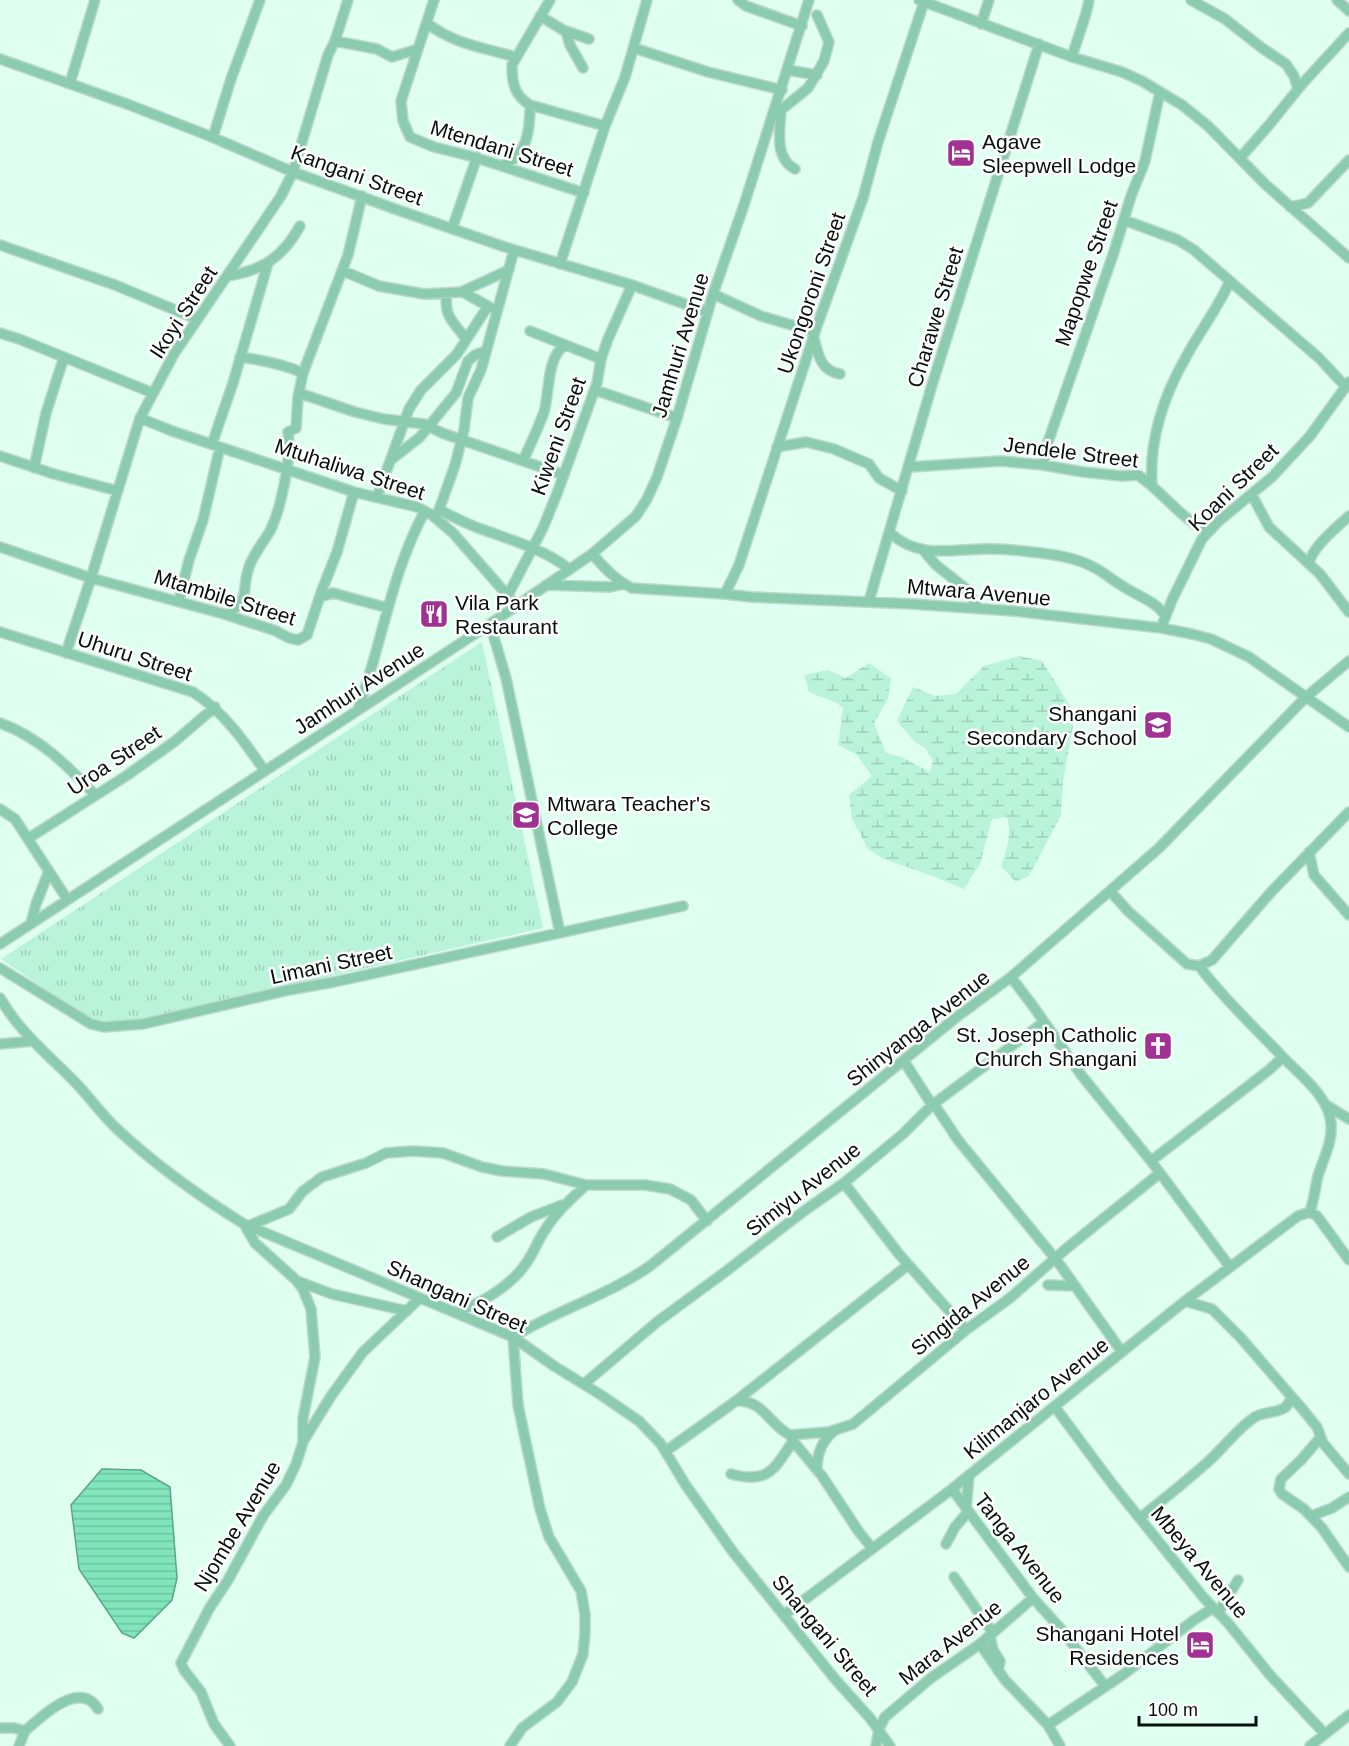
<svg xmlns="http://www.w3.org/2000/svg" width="1349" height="1746" font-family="Arial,sans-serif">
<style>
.wetland{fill:url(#wetland-marsh)}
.park{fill:url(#park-tufts)}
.water{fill:url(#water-rules);stroke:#5ca586;stroke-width:1.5}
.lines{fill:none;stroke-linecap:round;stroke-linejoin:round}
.minor-casing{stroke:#bcd9cc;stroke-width:12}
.minor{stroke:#8bccaf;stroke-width:9}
.labels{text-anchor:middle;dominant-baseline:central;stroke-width:5;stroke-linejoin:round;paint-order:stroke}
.poi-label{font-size:21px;fill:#06100c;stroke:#fff;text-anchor:start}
.street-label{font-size:21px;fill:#06100c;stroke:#fff}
</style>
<defs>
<pattern id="wetland-marsh" width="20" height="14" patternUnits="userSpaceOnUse" patternTransform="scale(1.5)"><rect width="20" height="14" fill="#b9f3d9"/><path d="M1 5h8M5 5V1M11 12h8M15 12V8" fill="none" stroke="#9ecfb9"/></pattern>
<pattern id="park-tufts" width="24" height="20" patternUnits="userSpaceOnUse" patternTransform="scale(1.5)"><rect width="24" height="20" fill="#b9f3d9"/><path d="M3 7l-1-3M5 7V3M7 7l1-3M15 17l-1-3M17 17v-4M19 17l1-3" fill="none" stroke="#9ecfb9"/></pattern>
<pattern id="water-rules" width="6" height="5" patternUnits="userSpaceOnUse" patternTransform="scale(1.5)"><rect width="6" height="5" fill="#81e5bb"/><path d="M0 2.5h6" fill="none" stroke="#6ec3a0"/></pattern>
</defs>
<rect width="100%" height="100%" fill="#dffff0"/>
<!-- wetland -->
<path class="wetland" d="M1019 656 1042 661 1075 714 1063 781 1061 815 1029 876 1016 882 1001 866C1007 850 1012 833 1007 817L992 819 980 864 964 889 933 876 884 859 868 849 852 819 849 795 872 776 856 754 838 745 843 708 837 703 809 692 804 675 828 670 846 678 869 663 891 678 888 699 874 723 886 753 901 757 930 772 933 760 925 748 915 742 897 721 913 687 935 696 956 694 984 666Z"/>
<!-- park -->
<path class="park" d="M482 642 543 928 110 1026 91 1020 1 959Z"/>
<!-- water -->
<path class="water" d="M102 1469 141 1470 170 1487 177 1578 172 1600 134 1638 122 1633 79 1569 71 1505Z"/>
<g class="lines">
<!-- minor casing -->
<g class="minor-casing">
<path id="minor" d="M434 0 401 101 403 121 410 137 434 147 474 157 584 193
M550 0 512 65C512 83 514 95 530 105L605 126
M738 0 746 6 802 26
M919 0 1072 57 1122 72 1142 81 1182 105 1208 126 1266 185 1349 258
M1191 0 1225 19 1262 48 1286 64 1294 76 1298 89
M1337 0 1349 11
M540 16 563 30 589 39
M427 23C453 44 485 48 516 57
M981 24 989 0
M566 31 570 45 583 68
M335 41 377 49 392 57 418 49
M634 48 708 72 782 90
M1072 57C1077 38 1086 19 1089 0
M0 59 127 104 207 135 293 172 395 209 505 247 632 285 707 312
M788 70 817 75
M70 83 95 0
M213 137 231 79 260 0
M1241 157 1269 125 1303 83 1349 33
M502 166C528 155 530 130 530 105
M795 169C774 158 780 130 781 110L808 88 824 61 829 42 817 15
M1290 207 1308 203 1349 160
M1124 220 1178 240 1194 250 1319 358 1345 386
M452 229 477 157
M0 245 115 285 197 319
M560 264 605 126 625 77 647 0
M343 271 379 286 424 294 463 292 491 308
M227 276C262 271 283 257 300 226
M461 292 509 270
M447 293C443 317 454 322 466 339
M713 294 761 316 815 332
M530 331 601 359
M0 333 19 339 153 393
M814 338C818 355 821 371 840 374
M240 357C262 360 283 364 303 373
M595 390 677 418
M299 393 355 412 384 419 424 424 442 433 564 475
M140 418 172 431 354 492 417 507 432 515 453 533 516 605
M212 444 233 383 268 263
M777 447 806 442 834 449 869 464 879 478 902 491
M0 456 54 474 118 491
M392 459 420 437 456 393 468 361 475 355 486 351
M523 461C530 445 538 429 544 412 550 392 546 358 565 345
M1043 465 1048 442 1114 252 1131 196 1145 161 1160 92
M910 467 1001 461 1043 465 1083 472 1122 476 1138 475C1164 493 1180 518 1208 532
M34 468 46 413 64 357
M1152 484C1149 440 1164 395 1186 357 1200 331 1218 308 1230 281
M1252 495 1269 527 1320 574 1349 612
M377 497 409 409 421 390 457 354 488 306
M439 510C453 516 466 524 481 529 511 540 544 549 569 569
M434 517 439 510 455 465 464 430 468 398 481 370 514 250
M890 533C918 558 947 550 981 549 997 548 1015 550 1031 552 1051 554 1075 557 1093 567 1104 572 1113 581 1124 587 1138 596 1155 601 1165 615
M0 547 91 578 224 614 276 631 289 638 298 640 307 635 322 590 337 552 354 492
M924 551 936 565 965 588 979 609
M592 554C604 567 615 580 632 588L725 594 751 597 912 604 1014 611 1161 628 1192 634 1211 639 1249 657 1349 727
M1309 564C1311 548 1337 527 1349 516
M546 585 610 587 624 584
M725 594 739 565 817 326 863 198 878 142 924 2
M508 595 543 528 558 491 597 383 601 359 608 339 632 285
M320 597 333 593 388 608
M179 601 189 560 203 520 220 447
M869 601 932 385 1039 44
M228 615C253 593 240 592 249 567 254 553 263 543 270 531 281 509 292 456 288 432L296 428 298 397 303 373 348 255 362 196
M490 624 506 678 560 933
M1161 628 1172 600 1202 539 1219 521 1272 477 1310 436 1349 382
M0 632 193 692C224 712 244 741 264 770
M66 653 91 578 140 418 174 354 281 196 293 172 328 55 335 41 348 0
M358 710C382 644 391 573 425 511
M0 723C39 737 68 766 95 795
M0 809 15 819 67 899
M29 838 126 776 174 742 215 707
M1309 852 1314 875 1349 915
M1110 891 1128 911 1187 964 1199 966 1212 960 1272 891 1349 812
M31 923 36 904 49 871
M0 944 490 624 592 554 636 516 647 499 657 477 677 418 713 294 743 208 809 0
M1199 966C1223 998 1253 1026 1280 1054 1298 1074 1328 1094 1331 1123 1333 1142 1323 1159 1318 1176 1315 1188 1314 1200 1310 1212
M0 968 91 1024 104 1027 143 1024 289 990 334 982 683 906
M1011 977 1033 1006 1082 1076 1151 1161 1230 1267
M0 998C19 1031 47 1054 73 1080 88 1095 100 1113 116 1128 154 1164 199 1196 244 1224L513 1337 554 1366 601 1395 639 1421 661 1444 685 1484 733 1552 835 1679 870 1718 890 1746
M0 1044 33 1041
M904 1061 932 1105
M934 1104 958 1140 1058 1262 1122 1352
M1326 1105 1349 1119
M1151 1161 1269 1070 1283 1057
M844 1183 899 1254 966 1330
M1310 1212 1317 1216 1349 1260
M248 1226 289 1209 303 1191 322 1177 366 1163 386 1153 413 1151 443 1153 482 1167 502 1171 544 1174 586 1185H645L670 1189 691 1200 707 1221
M497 1237 531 1217 562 1205
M297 1281 332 1294 407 1311
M1048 1285 1075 1286
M1185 1301 1212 1309 1241 1338 1304 1411 1317 1427 1323 1443 1349 1474
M455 1312C481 1304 512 1285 527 1262 534 1252 538 1240 545 1230 556 1212 571 1199 586 1185
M513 1337C557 1310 607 1296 650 1266L958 1016 1011 977 1159 848 1306 697 1349 661
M584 1384 657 1322 725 1272 804 1211 844 1183 904 1133 932 1105 1044 1022
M736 1401C763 1399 769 1425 790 1435L829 1432 853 1424 966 1330 1010 1298 1067 1248 1160 1173
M1055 1407 1113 1485 1204 1598 1228 1623 1270 1675 1325 1734
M790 1435 793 1441 822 1476 859 1532 872 1548
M1320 1438 1301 1460 1281 1479 1279 1489 1282 1494 1304 1509 1322 1528 1349 1567
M304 1440 331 1396 363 1352 420 1298
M666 1451 736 1401 908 1265
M817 1469C817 1454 821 1442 833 1432
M731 1474C768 1484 774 1470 793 1441
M952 1489 1033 1598 1061 1629 1105 1686
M966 1509 969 1475
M1311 1516 1332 1508 1349 1497
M1140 1518C1164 1499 1188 1480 1211 1459 1226 1445 1238 1428 1255 1417 1268 1409 1288 1416 1291 1396
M946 1544 955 1527 968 1512
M954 1577 993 1633
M1218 1613 1238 1580
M784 1615 952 1489 1185 1301 1298 1216 1310 1212
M990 1636 993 1650 1000 1661 998 1671
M980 1644 1005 1680 1048 1725 1060 1746
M1048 1725 1124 1674 1194 1620 1213 1608
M0 1728H14L25 1731C42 1716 80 1679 98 1709
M19 1746 25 1731
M230 1746 214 1724 201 1692 184 1670 181 1663 209 1609 228 1580 263 1516 286 1485 296 1464 303 1442V1418L315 1357 311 1309 303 1289 296 1280 255 1243 244 1224
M510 1746 522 1728 557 1702 572 1682 583 1654 585 1633V1614L581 1591 549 1537 540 1509 518 1405 513 1337
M876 1746 879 1729 885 1717 931 1678 980 1644 1033 1598
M1310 1746 1349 1715"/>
</g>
<!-- minor -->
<use href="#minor" class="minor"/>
</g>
<!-- icons -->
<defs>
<g id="hotel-square" transform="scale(1.5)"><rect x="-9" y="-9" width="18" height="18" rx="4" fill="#9f3292" stroke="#fff"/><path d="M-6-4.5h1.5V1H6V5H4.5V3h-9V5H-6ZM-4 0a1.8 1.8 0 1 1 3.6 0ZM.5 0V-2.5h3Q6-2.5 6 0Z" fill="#fff"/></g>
<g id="restaurant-square" transform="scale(1.5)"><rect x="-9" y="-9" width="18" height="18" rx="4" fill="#9f3292" stroke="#fff"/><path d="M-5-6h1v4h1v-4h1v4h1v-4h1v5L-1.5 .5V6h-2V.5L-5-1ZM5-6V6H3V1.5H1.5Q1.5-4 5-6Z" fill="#fff"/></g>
<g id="school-square" transform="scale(1.5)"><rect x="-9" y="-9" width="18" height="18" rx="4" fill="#9f3292" stroke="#fff"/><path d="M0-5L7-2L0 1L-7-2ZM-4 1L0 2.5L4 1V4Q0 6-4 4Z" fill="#fff"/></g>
<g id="university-square" transform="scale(1.5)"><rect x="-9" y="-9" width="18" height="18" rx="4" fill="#9f3292" stroke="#fff"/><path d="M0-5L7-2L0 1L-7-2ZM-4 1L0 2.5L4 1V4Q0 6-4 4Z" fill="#fff"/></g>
<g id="church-square" transform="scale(1.5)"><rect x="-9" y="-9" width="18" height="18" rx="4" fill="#9f3292" stroke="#fff"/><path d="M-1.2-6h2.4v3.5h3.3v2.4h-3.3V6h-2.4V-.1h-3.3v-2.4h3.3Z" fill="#fff"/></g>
</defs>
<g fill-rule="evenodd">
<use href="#hotel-square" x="961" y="153"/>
<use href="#restaurant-square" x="434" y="614"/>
<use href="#school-square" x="1158" y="725"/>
<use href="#university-square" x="526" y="815"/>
<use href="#church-square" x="1158" y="1046"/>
<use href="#hotel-square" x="1200" y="1645"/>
</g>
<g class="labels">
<!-- poi labels -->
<g class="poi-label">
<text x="982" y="141">Agave<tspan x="982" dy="24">Sleepwell Lodge</tspan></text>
<text x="455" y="602">Vila Park<tspan x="455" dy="24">Restaurant</tspan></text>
<text x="1137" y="713" text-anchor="end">Shangani<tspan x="1137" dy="24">Secondary School</tspan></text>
<text x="547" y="803">Mtwara Teacher's<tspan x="547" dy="24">College</tspan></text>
<text x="1137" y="1034" text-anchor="end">St. Joseph Catholic<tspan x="1137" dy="24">Church Shangani</tspan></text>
<text x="1179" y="1633" text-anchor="end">Shangani Hotel<tspan x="1179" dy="24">Residences</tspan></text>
</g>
<!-- street labels -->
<g class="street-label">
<text transform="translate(502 148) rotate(17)">Mtendani Street</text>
<text transform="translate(357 175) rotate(20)">Kangani Street</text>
<text transform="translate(1086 273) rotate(-71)">Mapopwe Street</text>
<text transform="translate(811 293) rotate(-71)">Ukongoroni Street</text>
<text transform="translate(183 312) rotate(-57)">Ikoyi Street</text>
<text transform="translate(935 317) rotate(-73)">Charawe Street</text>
<text transform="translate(680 345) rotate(-73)">Jamhuri Avenue</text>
<text transform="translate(558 436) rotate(-70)">Kiweni Street</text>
<text transform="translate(1071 452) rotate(7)">Jendele Street</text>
<text transform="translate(350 469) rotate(18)">Mtuhaliwa Street</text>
<text transform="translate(1233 487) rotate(-44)">Koani Street</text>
<text transform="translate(979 592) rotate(5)">Mtwara Avenue</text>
<text transform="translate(225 597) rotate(17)">Mtambile Street</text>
<text transform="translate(135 656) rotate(18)">Uhuru Street</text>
<text transform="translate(359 688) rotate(-33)">Jamhuri Avenue</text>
<text transform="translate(114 760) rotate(-34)">Uroa Street</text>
<text transform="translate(331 964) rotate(-12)">Limani Street</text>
<text transform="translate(918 1028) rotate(-38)">Shinyanga Avenue</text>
<text transform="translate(803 1189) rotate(-38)">Simiyu Avenue</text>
<text transform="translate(457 1296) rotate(24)">Shangani Street</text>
<text transform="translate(970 1305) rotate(-39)">Singida Avenue</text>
<text transform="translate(1036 1398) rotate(-39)">Kilimanjaro Avenue</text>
<text transform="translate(237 1526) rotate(-59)">Njombe Avenue</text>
<text transform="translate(1020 1548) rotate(52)">Tanga Avenue</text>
<text transform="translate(1200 1562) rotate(50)">Mbeya Avenue</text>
<text transform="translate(825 1635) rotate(50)">Shangani Street</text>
<text transform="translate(950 1642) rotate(-38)">Mara Avenue</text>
</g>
</g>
<!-- scale -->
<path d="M1139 1716v9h117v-9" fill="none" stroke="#06100c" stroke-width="3"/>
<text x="1148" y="1716" font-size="18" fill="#06100c" stroke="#ffffff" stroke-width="4.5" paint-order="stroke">100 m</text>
</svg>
